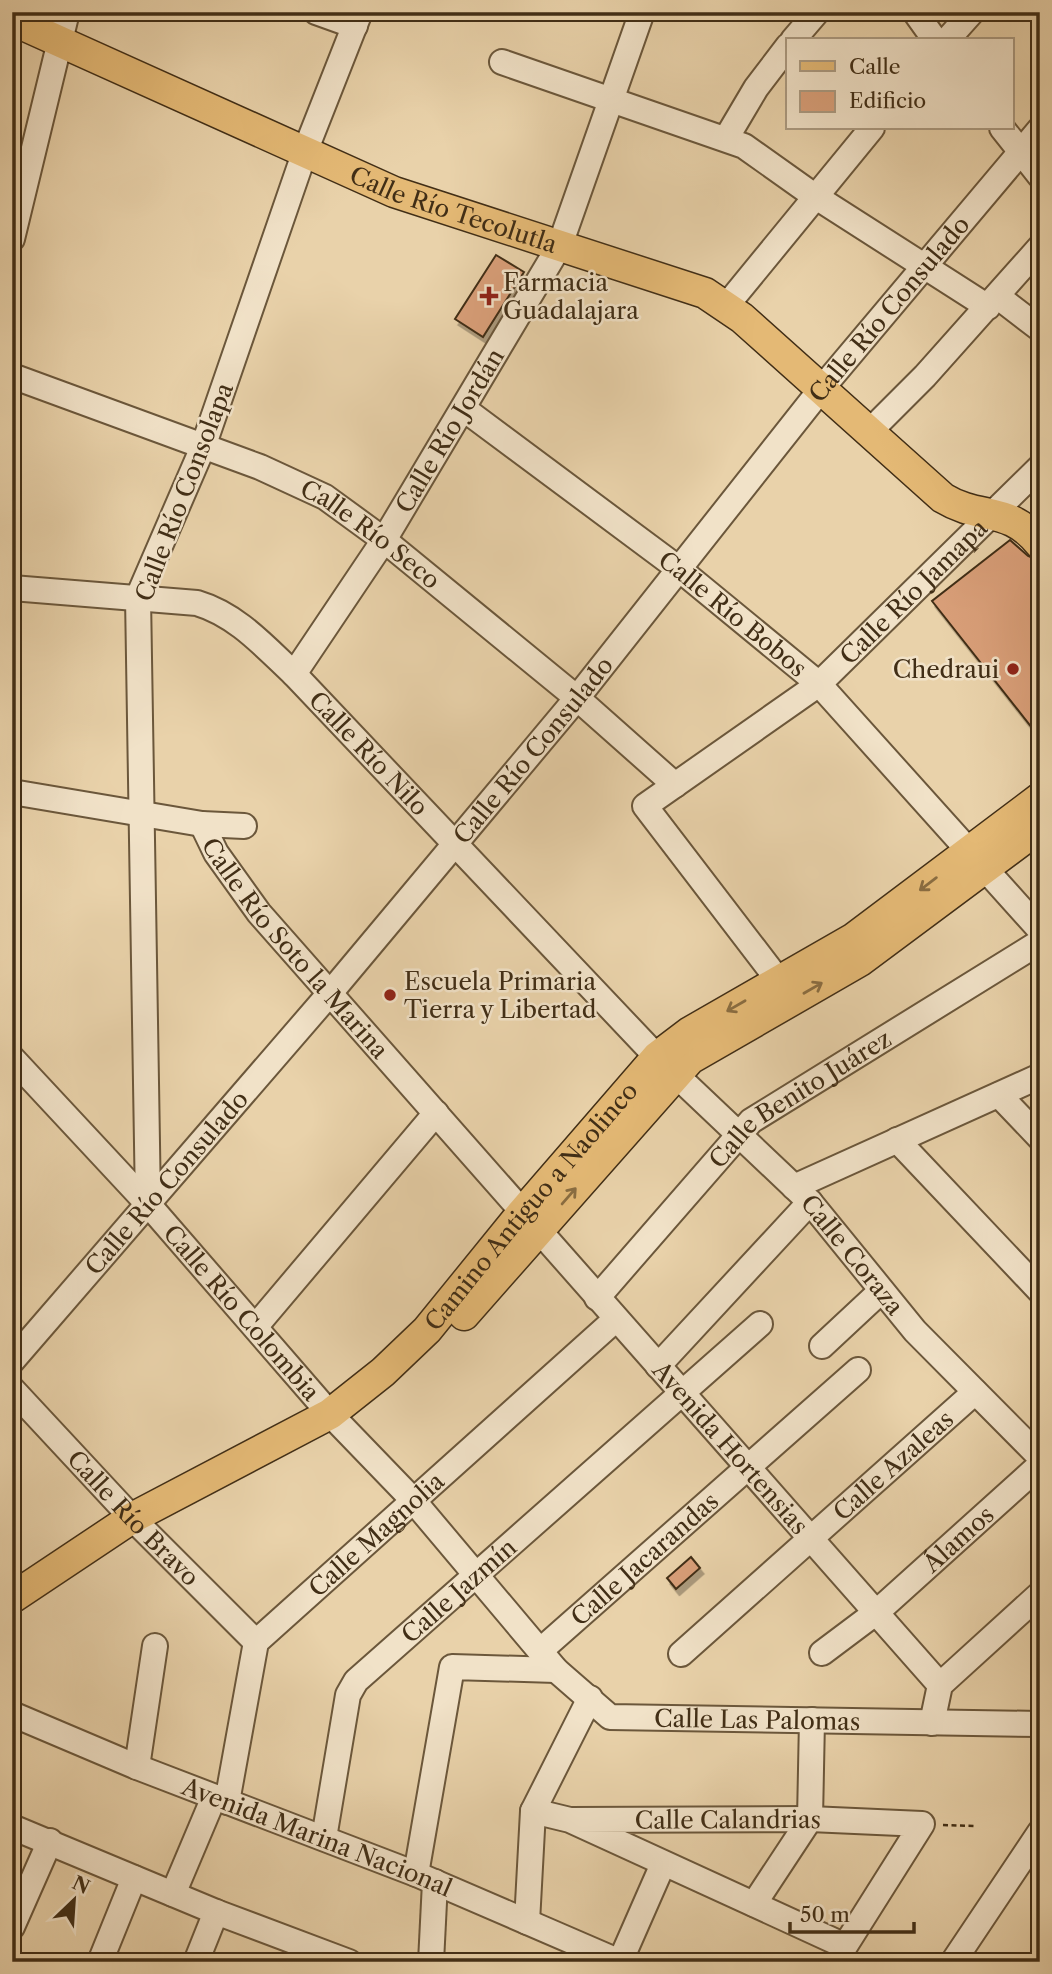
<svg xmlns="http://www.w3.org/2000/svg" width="1052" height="1974" font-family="'Libre Caslon Text',serif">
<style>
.building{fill:#d99f79;stroke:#412e16;stroke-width:2;filter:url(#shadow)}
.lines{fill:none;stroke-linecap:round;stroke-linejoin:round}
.minor-casing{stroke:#6b573b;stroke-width:28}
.major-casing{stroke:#412e16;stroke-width:33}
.path{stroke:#412e16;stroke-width:2.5;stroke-dasharray:5 3.5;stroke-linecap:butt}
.minor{stroke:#f1e2c8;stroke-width:24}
.major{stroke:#e4b975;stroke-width:30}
.oneway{stroke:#8a6d41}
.poi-dot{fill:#8f2418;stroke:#f1e2c8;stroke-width:2.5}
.labels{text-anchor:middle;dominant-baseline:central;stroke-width:5;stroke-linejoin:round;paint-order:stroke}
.street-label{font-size:24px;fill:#412e16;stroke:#f1e2c8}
.poi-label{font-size:24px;fill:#412e16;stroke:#f1e2c8;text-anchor:start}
</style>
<defs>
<filter id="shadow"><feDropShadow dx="3.5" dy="6" stdDeviation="0" flood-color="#0004"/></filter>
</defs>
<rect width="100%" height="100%" fill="#e9d2aa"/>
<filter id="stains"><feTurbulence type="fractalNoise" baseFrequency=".00286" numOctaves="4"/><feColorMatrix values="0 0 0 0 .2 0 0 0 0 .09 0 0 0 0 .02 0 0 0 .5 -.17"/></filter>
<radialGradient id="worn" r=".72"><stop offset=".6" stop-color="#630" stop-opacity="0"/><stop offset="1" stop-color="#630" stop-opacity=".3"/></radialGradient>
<!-- building -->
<path class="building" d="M496 255 524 272 483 337 455 319Z
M1010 540 1028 556 1040 561V738L932 601Z
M691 1557 700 1568 676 1589 667 1578Z"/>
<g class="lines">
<!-- minor casing -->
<g class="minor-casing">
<g id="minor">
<path d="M316 12 355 26"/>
<path d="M915 12 935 40"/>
<path d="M793 40 817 12"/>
<path d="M947 40 972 12"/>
<path d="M502 62 744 146 813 195 988 307"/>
<path d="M1002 128 1040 176"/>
<path d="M727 137 756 88 788 46"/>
<path d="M12 239 67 12"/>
<path d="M997 296 1040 329"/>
<path d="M727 305 872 128"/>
<path id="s1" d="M12 376 260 467 325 497 384 540 577 698 675 785"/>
<path id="s2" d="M464 409 679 569 819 684 1040 930"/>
<path d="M870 431 925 376 1040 247"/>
<path id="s3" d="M12 588 197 603C237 615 264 646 294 674L657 1057 810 1202 915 1331 1040 1457"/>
<path id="s4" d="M294 674 384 540 560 245 642 12"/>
<path d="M12 792 202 824 244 826"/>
<path id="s5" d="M202 824 216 853 259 913 940 1685"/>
<path id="s6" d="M779 981 645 806 819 684 1040 467"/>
<path id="s7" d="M12 1058 148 1204 330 1414 412 1499 556 1670 610 1717 1039 1724"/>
<path d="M999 1095 1040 1138"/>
<path d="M897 1140 1040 1291"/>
<path d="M794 1187 1040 1076"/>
<path d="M148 1204 138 597 203 447 304 154 360 12"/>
<path id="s8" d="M597 1298 751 1121 1040 942"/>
<path d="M256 1326 436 1113"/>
<path d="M822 1346 881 1291"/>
<path id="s9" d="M12 1361 331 992 577 698 822 388 1040 129"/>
<path d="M658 1366 810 1202"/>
<path id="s10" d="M12 1389 132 1518 256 1642"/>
<path id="s11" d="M541 1650 858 1370"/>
<path id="s12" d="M822 1653 878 1611 1040 1465"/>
<path id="s13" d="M681 1654 975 1392"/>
<path id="s14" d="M12 1714 137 1767 416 1874 620 1962"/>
<path d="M932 1723 940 1685 1040 1594"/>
<path d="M137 1767 155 1646"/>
<path id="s15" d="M227 1802 256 1642 616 1319"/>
<path id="s16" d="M533 1811 570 1820 810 1819 922 1824 845 1946 570 1820"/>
<path d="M12 1827 216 1912 349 1962"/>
<path id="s17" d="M324 1838 348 1695 356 1681 760 1324"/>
<path d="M416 1874 452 1667 556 1670"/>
<path d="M173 1894 214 1797"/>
<path d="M754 1904 810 1819 812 1720"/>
<path d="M527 1922 533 1811 590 1698"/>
<path d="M12 1927 50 1841"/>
<path d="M100 1962 134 1878"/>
<path d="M196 1962 216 1912"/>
<path d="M431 1962 435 1882"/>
<path d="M620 1962 663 1864"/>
<path d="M953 1962 1040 1832"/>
</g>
</g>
<!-- major casing -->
<g class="major-casing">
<g id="major">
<path id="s18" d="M12 20 394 192 705 293 742 318 943 498C981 521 1009 505 1040 544"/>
<path d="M464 1315 690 1059 860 961 1040 827"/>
<path id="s19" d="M12 1598 132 1518 330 1414 383 1372 427 1330 522 1213 657 1057 690 1032 854 938 1040 798"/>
</g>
</g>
<!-- path -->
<path class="path" d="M943 1825 974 1826"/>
<!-- minor -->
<use href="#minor" class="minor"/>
<!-- major -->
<use href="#major" class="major"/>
</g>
<!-- one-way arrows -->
<defs><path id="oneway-shaft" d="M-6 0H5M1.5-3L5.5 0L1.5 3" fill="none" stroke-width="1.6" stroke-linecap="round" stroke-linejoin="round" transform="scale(1.75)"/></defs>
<g class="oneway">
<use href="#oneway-shaft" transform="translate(928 884) rotate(143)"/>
<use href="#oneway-shaft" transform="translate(813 988) rotate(-30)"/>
<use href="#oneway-shaft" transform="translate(736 1006) rotate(150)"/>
<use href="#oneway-shaft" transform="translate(569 1196) rotate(-49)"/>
</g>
<!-- markers -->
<g class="poi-dot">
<path d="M485.5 285.5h7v7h7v7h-7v7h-7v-7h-7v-7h7z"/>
<circle cx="1013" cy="669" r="7"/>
<circle cx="390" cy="995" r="7"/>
</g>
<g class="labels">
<!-- street labels -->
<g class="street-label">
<text stroke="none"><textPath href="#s18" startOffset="481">Calle Río Tecolutla</textPath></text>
<text stroke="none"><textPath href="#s9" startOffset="1370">Calle Río Consulado</textPath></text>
<text stroke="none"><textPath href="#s4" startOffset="289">Calle Río Jordán</textPath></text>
<text transform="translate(184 492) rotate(-69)">Calle Río Consolapa</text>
<text stroke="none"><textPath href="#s1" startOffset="394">Calle Río Seco</textPath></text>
<text stroke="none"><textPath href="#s6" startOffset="565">Calle Río Jamapa</textPath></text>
<text stroke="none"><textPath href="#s2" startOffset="338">Calle Río Bobos</textPath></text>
<text stroke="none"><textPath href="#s9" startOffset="803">Calle Río Consulado</textPath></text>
<text stroke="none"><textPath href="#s3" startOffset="416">Calle Río Nilo</textPath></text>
<text stroke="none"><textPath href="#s5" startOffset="156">Calle Río Soto la Marina</textPath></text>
<text stroke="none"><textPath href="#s8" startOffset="287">Calle Benito Juárez</textPath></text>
<text stroke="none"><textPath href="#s9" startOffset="236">Calle Río Consulado</textPath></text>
<text stroke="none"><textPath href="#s19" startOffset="658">Camino Antiguo a Naolinco</textPath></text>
<text stroke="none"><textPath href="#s3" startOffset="1113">Calle Coraza</textPath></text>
<text stroke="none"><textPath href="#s7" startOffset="343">Calle Río Colombia</textPath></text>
<text stroke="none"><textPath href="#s5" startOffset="819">Avenida Hortensias</textPath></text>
<text stroke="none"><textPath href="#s13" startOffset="284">Calle Azaleas</textPath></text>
<text stroke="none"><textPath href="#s10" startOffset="177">Calle Río Bravo</textPath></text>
<text stroke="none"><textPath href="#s15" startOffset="324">Calle Magnolia</textPath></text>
<text stroke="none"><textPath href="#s12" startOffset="178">Álamos</textPath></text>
<text stroke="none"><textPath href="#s11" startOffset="138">Calle Jacarandas</textPath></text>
<text stroke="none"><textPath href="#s17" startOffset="298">Calle Jazmín</textPath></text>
<text stroke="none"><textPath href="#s7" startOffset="1038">Calle Las Palomas</textPath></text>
<text stroke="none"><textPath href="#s16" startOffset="196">Calle Calandrias</textPath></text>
<text stroke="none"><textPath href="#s14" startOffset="329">Avenida Marina Nacional</textPath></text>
</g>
<!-- poi labels -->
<g class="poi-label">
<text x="503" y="282">Farmacia<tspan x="503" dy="28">Guadalajara</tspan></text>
<text x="999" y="669" text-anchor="end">Chedraui</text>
<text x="404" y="981">Escuela Primaria<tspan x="404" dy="28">Tierra y Libertad</tspan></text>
</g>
</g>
<!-- margin -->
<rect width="1052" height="1974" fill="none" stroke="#e9d2aa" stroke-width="42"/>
<rect x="14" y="14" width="1024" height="1946" fill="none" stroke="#412e16" stroke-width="3.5"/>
<rect x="21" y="21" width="1010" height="1932" fill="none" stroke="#412e16" stroke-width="2"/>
<!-- legend -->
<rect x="786" y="38" width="228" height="91" fill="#f1e2c8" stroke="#ab9a81" stroke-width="2"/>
<rect x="800" y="61" width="35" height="10" fill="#e4b975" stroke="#ab9a81" stroke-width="2"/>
<text x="849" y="74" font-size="21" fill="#412e16">Calle</text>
<rect x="800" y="91" width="35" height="21" fill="#d99f79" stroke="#ab9a81" stroke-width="2"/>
<text x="849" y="108" font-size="21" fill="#412e16">Edificio</text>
<!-- north arrow -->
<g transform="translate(74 1900) rotate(25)" stroke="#f1e2c8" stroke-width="5" paint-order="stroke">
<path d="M0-5L12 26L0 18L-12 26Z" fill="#412e16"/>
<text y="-10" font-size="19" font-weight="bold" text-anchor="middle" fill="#412e16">N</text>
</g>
<!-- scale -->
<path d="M790 1922v10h124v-10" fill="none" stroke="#412e16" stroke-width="3.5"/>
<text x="800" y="1922" font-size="21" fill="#412e16" stroke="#f1e2c8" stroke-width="5" paint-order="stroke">50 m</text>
<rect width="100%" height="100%" filter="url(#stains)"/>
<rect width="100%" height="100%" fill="url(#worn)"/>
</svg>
